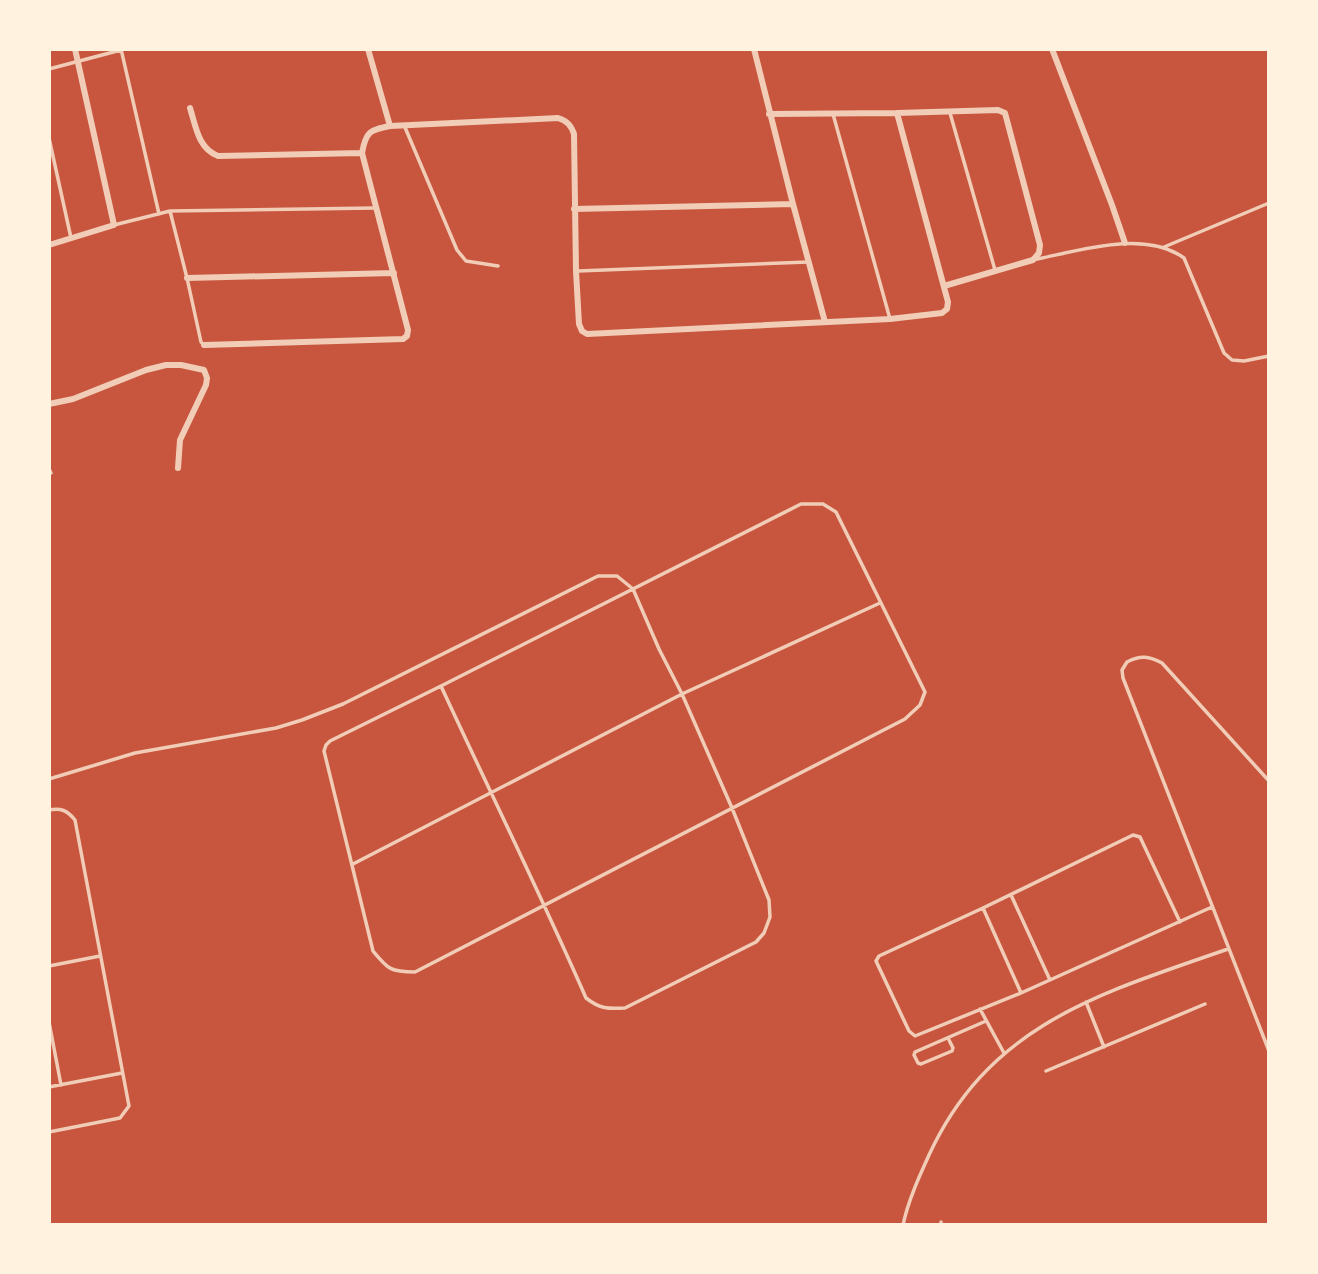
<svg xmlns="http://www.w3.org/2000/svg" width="1318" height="1274" font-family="'Crimson Pro',serif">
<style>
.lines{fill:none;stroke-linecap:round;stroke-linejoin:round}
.service{stroke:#f1ccb7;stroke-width:3.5}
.minor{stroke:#f1ccb7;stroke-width:6}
</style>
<rect width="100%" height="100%" fill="#c8553d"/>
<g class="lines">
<!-- service -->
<path class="service" d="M121 49 159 214
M49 69 121 50
M950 113 995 270
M833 114 890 319
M404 125 457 250 466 261 498 266
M49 138 71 238
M170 211 375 208
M114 225 170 211 187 278 201 342 204 345
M1164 247 1269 203
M1033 260C1078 251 1144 229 1184 258L1224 353 1232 360 1244 361 1269 356
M578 271 808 262
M49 469 51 473
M801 504H823L836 512 925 692 920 705 905 719 415 972C390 972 388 969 373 951L324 751 326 745 330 741 441 686Z
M49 779 135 753 276 728 302 720 343 704 598 576H617L633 589 659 649 682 694 732 808 769 900 770 917 764 933 756 942 625 1008C608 1009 600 1009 586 998 540 893 489 790 441 686
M1269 781 1162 663C1149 656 1140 655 1127 662L1122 670 1123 678 1269 1051
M49 810C61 808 67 810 75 820L129 1106 120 1118 49 1132
M353 864 682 694 880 603
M1011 895 1050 980
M983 908 1021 993
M1180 922 1140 837 1133 835 983 908 879 956 876 961 909 1031 915 1036 1021 993 1212 907
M49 966 100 956
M1086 1002 1104 1047
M980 1009 1004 1053
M49 1022 61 1085
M948 1038 953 1048 952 1051 921 1064 918 1063 914 1055 915 1052 986 1021
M1046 1071 1205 1004
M49 1087 122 1073
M941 1222V1225
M903 1225C908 1201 919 1177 929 1155 990 1023 1102 993 1228 949"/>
<!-- minor -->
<path class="minor" d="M368 49 390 126
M754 49 793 204 825 322
M1052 49 1112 205 1125 243
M190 108C196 127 198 148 218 156L362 153
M769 114 897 113 998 110 1005 113 1040 245 1039 253 1033 260 944 286
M574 209 793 204
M49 245 114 225 75 49
M187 278 394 273
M204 345 403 339 407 336 408 330 362 153C366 131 370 130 390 126L558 118C567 121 571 125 574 134L576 271 579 324 582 331 587 334 890 319 942 313 947 309 948 302 897 113
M49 404 73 399 146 370 166 365H181L204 370 207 378 206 385 180 440 178 468"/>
</g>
<!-- border -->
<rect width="1318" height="1274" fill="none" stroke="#fff3e0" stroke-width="102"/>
</svg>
